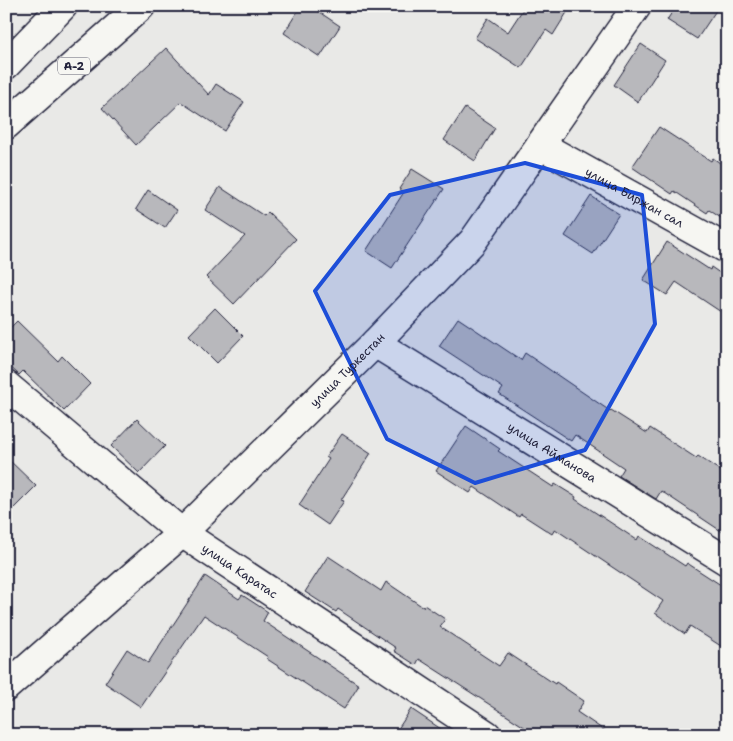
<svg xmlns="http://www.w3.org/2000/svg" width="733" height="741" font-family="'Shantell Sans',sans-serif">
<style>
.building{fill:#b8b8bc;stroke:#22223b}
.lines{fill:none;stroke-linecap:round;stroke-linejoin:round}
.minor-casing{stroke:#22223b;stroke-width:31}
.highway-casing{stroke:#22223b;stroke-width:31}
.minor{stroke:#f6f6f2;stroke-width:28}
.highway{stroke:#f6f6f2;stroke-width:28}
.marked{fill:#1d4ed8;fill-opacity:0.2;stroke:#1d4ed8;stroke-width:4;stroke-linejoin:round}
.labels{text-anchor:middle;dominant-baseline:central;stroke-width:4.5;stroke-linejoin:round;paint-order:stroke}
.shield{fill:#f6f6f2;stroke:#626272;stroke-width:1}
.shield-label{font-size:11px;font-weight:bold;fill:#22223b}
.street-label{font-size:12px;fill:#22223b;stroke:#f6f6f2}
</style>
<rect width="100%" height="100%" fill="#e9e9e7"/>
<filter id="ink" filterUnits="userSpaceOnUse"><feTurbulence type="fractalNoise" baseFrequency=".02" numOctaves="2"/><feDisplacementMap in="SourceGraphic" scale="10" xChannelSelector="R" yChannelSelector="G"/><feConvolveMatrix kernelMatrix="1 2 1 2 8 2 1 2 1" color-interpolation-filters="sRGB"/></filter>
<g filter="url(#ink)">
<!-- building -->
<path class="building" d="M301 6H310L340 26 320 57 284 33Z
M525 6H571L553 35 546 30 521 68 475 38 488 18 508 32Z
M676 6H719L697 39 667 20Z
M641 44 665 60 638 102 614 85Z
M166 48 209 95 216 84 244 102 225 131 181 102 136 145 102 108Z
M465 108 495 128 475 161 444 140Z
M659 127 711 161 713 158 727 168V222L709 210 707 213 674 191 672 194 632 167Z
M412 169 444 189 392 268 366 251 404 192 399 189Z
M220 187 264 216 268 212 296 239 234 304 206 277 245 236 205 210Z
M148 190 177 210 165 228 136 209Z
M591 196 619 214 593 254 565 236Z
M667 242 710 270 711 267 727 278V316L676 282 667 295 643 280Z
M215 308 243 336 217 363 189 335Z
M458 318 521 360 525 353 610 411 611 410 647 433 650 428 696 458 698 456 727 475V535L661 491 656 499 619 476 624 468 575 435 571 441 499 394 503 388 439 346Z
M17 321 58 361 62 356 90 384 64 411 23 371 19 375 6 363V332Z
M137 419 165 446 139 473 111 446Z
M466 426 500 449 498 451 553 487 555 484 576 497 575 499 637 540 639 536 685 566 687 563 727 589V650L690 626 685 634 655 613 663 601 555 529 552 534 521 514 519 517 474 487 470 493 436 471Z
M342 434 371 453 341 500 344 501 328 525 299 505 329 459 326 457Z
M6 457 36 486 6 516Z
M328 556 381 591 386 582 423 607 424 605 445 619 440 627 499 666 508 653 555 684 556 682 584 701 577 712 611 735H522L526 728 419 659 416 665 394 651 396 648 338 609 336 612 305 592Z
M205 576 239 599 242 595 268 612 263 621 359 685 344 709 267 659 268 657 204 615 141 707 105 683 127 649 148 663Z
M411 709 450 735H394Z"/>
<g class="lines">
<!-- minor casing -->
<g class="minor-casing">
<g id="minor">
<path d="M6 65 63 6"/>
<path id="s1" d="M540 145 727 249"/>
<path id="s2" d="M375 343 727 561"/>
<path id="s3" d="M6 385 182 533 487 735"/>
<path id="s4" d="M6 687 182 533 375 343 473 241 637 6"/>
</g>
</g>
<!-- highway casing -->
<g class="highway-casing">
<path id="highway" d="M6 125 141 6"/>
</g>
<!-- minor -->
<use href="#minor" class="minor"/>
<!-- highway -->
<use href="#highway" class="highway"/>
</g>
</g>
<!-- marked area -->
<path class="marked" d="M525 163 642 195 655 324 585 450 475 483 387 439 315 291 390 195Z"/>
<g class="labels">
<!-- shield labels -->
<rect class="shield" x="58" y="57.5" width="32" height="17" rx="4"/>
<g class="shield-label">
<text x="74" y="66">A-2</text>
</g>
<!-- street labels -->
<g class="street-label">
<text stroke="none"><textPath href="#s1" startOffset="108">улица Биржан сал</textPath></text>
<text stroke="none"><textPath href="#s4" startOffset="466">улица Туркестан</textPath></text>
<text stroke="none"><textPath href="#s2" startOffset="208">улица Айманова</textPath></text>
<text stroke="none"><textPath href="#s3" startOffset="299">улица Каратас</textPath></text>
</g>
</g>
<!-- margin -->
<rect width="733" height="741" fill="none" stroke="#f6f6f2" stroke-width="25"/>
<rect x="12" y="12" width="708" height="716" fill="none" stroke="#22223b" stroke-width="2" filter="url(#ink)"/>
</svg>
